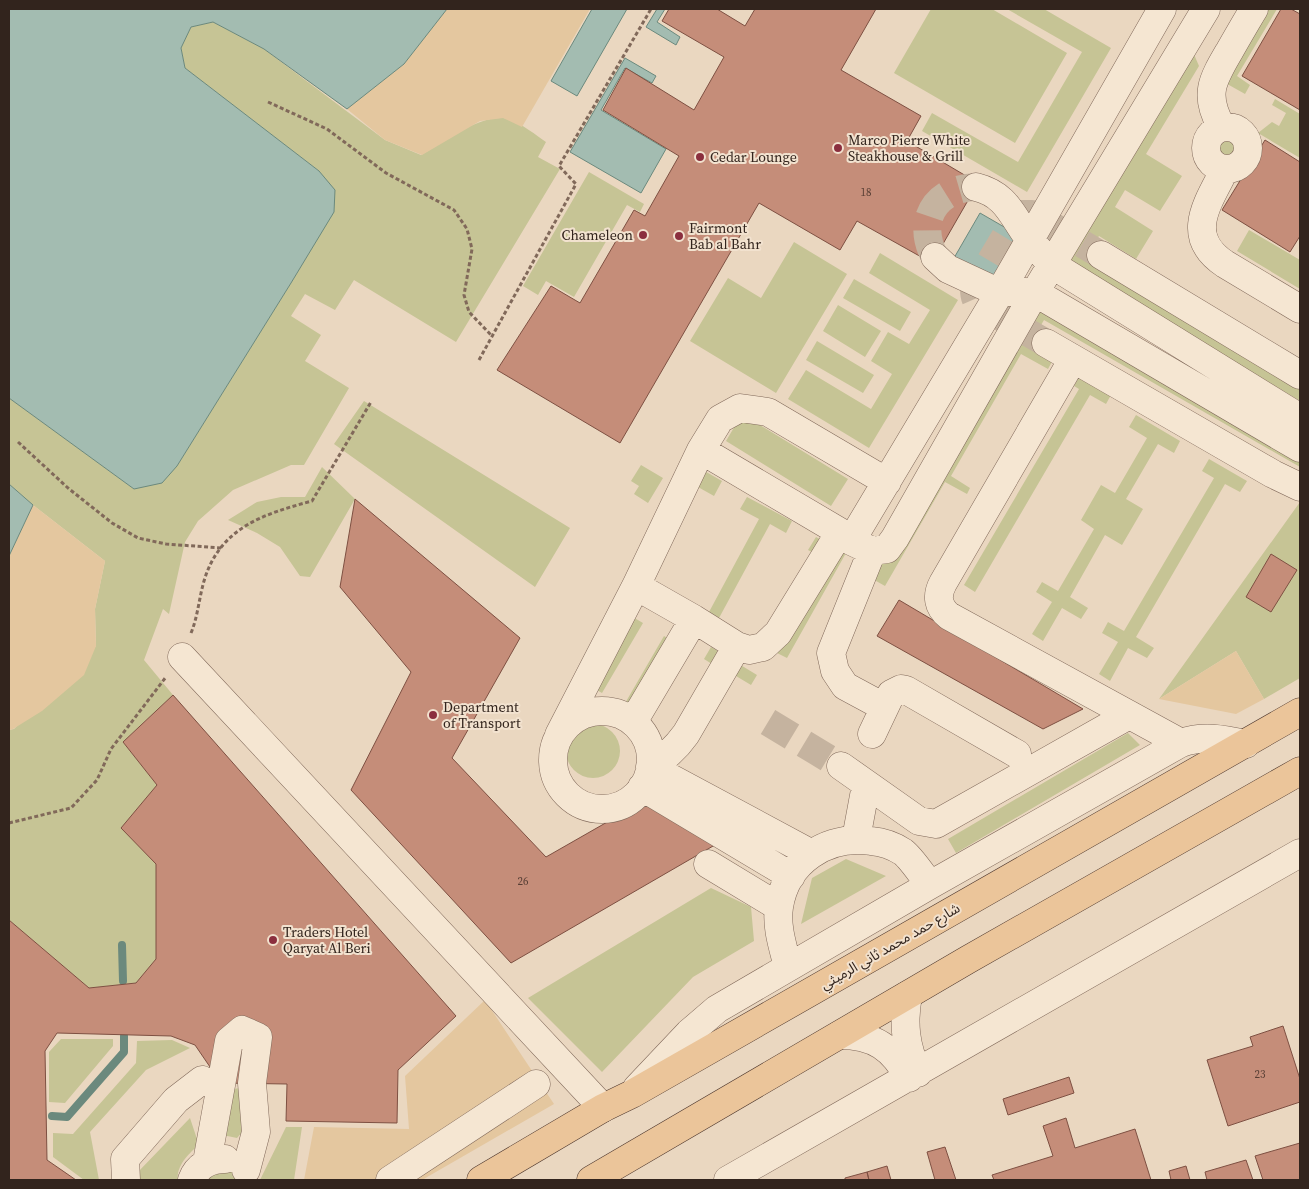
<svg xmlns="http://www.w3.org/2000/svg" width="1309" height="1189" font-family="'Source Serif 4','Noto Sans Arabic',serif">
<style>
.green{fill:#c6c495}
.sand{fill:#e4c79f}
.water{fill:#a3bcb1;stroke:#6b897d}
.lines{fill:none;stroke-linecap:round;stroke-linejoin:round}
.stream{stroke:#6b897d;stroke-width:8}
.building{fill:#c58d79;stroke:#7e5042}
.minor-tunnel{stroke:#c5b39f;stroke-width:28;stroke-dasharray:28 14;stroke-linecap:butt}
.minor-casing{stroke:#81695a;stroke-width:29}
.major-casing{stroke:#4f382e;stroke-width:29}
.path{stroke:#81695a;stroke-width:3;stroke-dasharray:4 2.5;stroke-linecap:butt}
.minor{stroke:#f5e6d2;stroke-width:28}
.major{stroke:#ebc59a;stroke-width:28}
.poi-dot{fill:#8b2f3e;stroke:#f2e2cf;stroke-width:2}
.labels{text-anchor:middle;dominant-baseline:central;stroke-width:4;stroke-linejoin:round;paint-order:stroke}
.number-label{font-size:11px;fill:#573e34}
.poi-label{font-size:14px;fill:#32241d;stroke:#f2e2cf;text-anchor:start}
.street-label{font-size:14px;fill:#32241d;stroke:#f2e2cf}
</style>
<rect width="100%" height="100%" fill="#ead7c0"/>
<!-- green -->
<path class="green" d="M931 9H992L1067 53 1015 143 894 73Z
M1007 9H1044L1111 48 1027 192 922 131 932 113 1018 162 1082 52Z
M1245 9H1277L1237 76 1250 85 1245 94 1213 76Z
M213 22 264 49 385 140 421 155C444 142 476 117 502 118 514 118 536 135 546 142L538 157 560 169 456 342 354 280 335 310 305 294 291 316 321 335 305 361 349 388 304 465H291L233 490 198 521 185 542 169 614 163 609 144 660 173 695 123 742 157 785 122 828 156 864V959L136 983 89 988 9 920V730L14 729 96 646 95 609 105 561 33 505 9 484V398L134 489 177 466 291 283 333 212 319 171 185 68 181 48 191 27Z
M1193 52 1199 66 1146 154 1182 176 1160 211 1125 190 1115 207 1153 231 1136 259 1099 236 1088 254 1300 383V401L1069 262Z
M1275 99 1300 114V158L1258 133 1272 122 1279 126 1286 113 1272 105Z
M1225 132 1246 144 1233 166 1212 155Z
M589 172 644 204 640 212 627 205 574 297 546 281 538 295 523 286Z
M1249 230 1300 260V289L1237 251Z
M794 242 847 274 776 393 690 341 728 278 761 298Z
M880 253 958 300 869 448 788 399 806 370 871 409 892 374 871 361 888 332 909 344 930 310 869 273Z
M854 279 911 312 900 331 843 298Z
M1023 293 1300 453V467L1044 320 1031 342 1055 356 1048 369 1021 354 951 476 970 488 967 494 945 482 885 586 862 573Z
M838 305 881 331 865 357 823 331Z
M817 341 874 375 863 393 806 360Z
M1080 375 1112 393 1106 404 1090 395 975 592 964 585 1079 389 1074 386Z
M364 401 570 528 535 587 334 444Z
M742 414 848 479 831 506 726 441Z
M1136 415 1180 441 1174 453 1158 444 1126 499 1143 509 1122 545 1105 535 1070 597 1088 608 1081 619 1062 608 1043 641 1032 634 1052 602 1036 592 1042 582 1058 591 1094 529 1081 520 1101 485 1115 493 1147 438 1129 427Z
M1209 459 1247 481 1240 492 1225 484 1136 637 1154 648 1147 658 1128 648 1110 681 1099 674 1118 642 1102 633 1108 622 1124 631 1214 478 1202 471Z
M641 465 663 478 648 503 634 494 639 486 631 481Z
M694 465 722 481 714 496 698 487Z
M322 467 355 499 310 577 300 576 280 547 257 533 228 520 257 502 281 497H305Z
M747 497 792 521 786 533 770 524 719 618 709 612 759 519 740 509Z
M1300 502V678L1264 699 1236 651 1159 699Z
M816 537 846 553 787 658 775 652 826 560 808 550Z
M631 616 643 623 602 693 590 686Z
M664 636 676 643 635 712 624 705Z
M711 647 757 675 751 685 736 676 694 746 683 739 723 671 704 659Z
M566 751a27 27 0 1 1 54 0a27 27 0 1 1-54 0Z
M1128 733 1140 745 956 853 948 839Z
M846 859 886 876 801 924 812 878Z
M711 888 751 907 754 941 693 977 602 1072 528 998Z
M61 1039H113V1046L65 1103 49 1102V1052Z
M172 1040 190 1048 146 1070 90 1132 99 1180H84L53 1157V1133L73 1134 136 1063 137 1041Z
M243 1088 245 1129 237 1138 213 1133 217 1090Z
M190 1118 199 1145C189 1153 176 1166 178 1180H136L137 1173Z
M286 1127H302L294 1180H260Z
M233 1167 239 1180H193Z"/>
<!-- sand -->
<path class="sand" d="M447 9H590L522 127 503 118 480 121 422 155 385 140 347 109 404 64Z
M33 505 105 561 95 609 96 646 84 675 42 711 13 729 9 730V556Z
M1236 651 1264 699 1236 714 1159 699Z
M485 1000 554 1104 422 1180H304L314 1127 409 1129 405 1076Z"/>
<!-- water -->
<path class="water" d="M9 9H447L404 64 347 109 264 49 213 22 191 27 181 48 185 68 319 171 335 190 334 212 291 283 177 466 162 483 134 489 9 398Z
M592 9H627L577 96 551 81Z
M657 9H665L657 22 680 37 676 45 646 27Z
M625 58 656 76 652 83 625 68 601 110 666 149 641 193 570 152Z
M980 213 1025 239 999 284 954 258Z
M9 484 33 505 9 556Z"/>
<g class="lines">
<!-- stream -->
<path class="stream" d="M122 945 123 981
M52 1116 67 1117 124 1052V1036"/>
</g>
<!-- building -->
<path class="building" d="M669 9H717L745 26 755 9H876L841 70 921 116 907 141 978 183 932 263 857 221 840 250 759 203 620 443 497 370 551 286 580 303 634 210 645 216 679 156 603 110 626 68 694 110 724 57 662 21Z
M1281 9H1291L1300 14V110L1242 76Z
M1265 140 1300 162V236L1290 252 1222 210Z
M355 499 520 638 452 758 546 857 651 797 720 842 511 963 351 790 411 672 340 587Z
M1271 554 1297 570 1271 612 1246 597Z
M899 600 1083 709 1043 729 877 636Z
M173 695 456 1016 398 1070 397 1123 286 1121 287 1084 221 1083 195 1045 171 1036 57 1033 45 1051 47 1160 76 1180H9V920L89 988 136 983 156 959V864L121 828 157 785 123 742Z
M1283 1026 1300 1079V1102L1228 1126 1207 1060 1253 1046 1250 1037Z
M1069 1077 1074 1093 1008 1115 1003 1099Z
M1066 1118 1075 1148 1135 1129 1151 1180H994L992 1175 1053 1156 1043 1126Z
M1300 1143V1180H1263L1255 1156Z
M945 1147 956 1180H935L927 1152Z
M1246 1160 1253 1180H1207L1205 1172Z
M887 1166 891 1180H869L867 1172Z
M1186 1166 1190 1180H1171L1169 1171Z
M867 1172 869 1180H845V1178Z"/>
<g class="lines">
<!-- minor-tunnel -->
<path class="minor-tunnel" d="M935 257C915 221 936 188 976 187
M1046 343 979 304C975 299 974 296 974 289L1017 217 1021 214H1032L1101 255
M768 722 841 766"/>
<!-- minor casing -->
<g class="minor-casing">
<path id="minor" d="M1221 126C1203 94 1213 79 1230 50 1238 36 1246 22 1254 9
M1206 148a21 21 0 1 1 42 0a21 21 0 1 1-42 0Z
M1225 169C1208 203 1183 236 1225 264L1300 309
M976 187C1008 195 1012 217 1030 240 1037 248 1044 256 1051 264L1300 418
M1101 255 1300 375
M935 257 948 269 991 289 1000 292H1026L1046 299 1300 448
M1046 343 1273 474 1300 487
M1073 359 943 583C936 596 938 607 949 616L1181 743
M701 450 840 532 851 541 872 551 887 549 895 538 1034 294 1206 9
M851 541 1000 292 1162 9
M872 551 831 653 835 671 845 686 884 707
M636 586 694 619 737 646 749 650 763 647 778 633 840 532
M182 657 603 1108
M553 760a49 49 0 1 1 98 0a49 49 0 1 1-98 0Z
M633 722 694 619
M872 734 891 694 901 689 906 690 1017 754
M559 735 636 586 701 450 720 419 740 408 768 412 887 482
M841 766 919 821 936 824 1129 715
M650 767 812 854
M650 767C666 758 676 748 686 734L737 646
M642 787 791 876
M856 839 866 785
M708 864 779 907
M788 967C783 947 776 927 779 907 786 861 827 835 871 841 882 842 894 846 903 852 912 859 922 875 930 885
M908 995C903 1023 905 1046 918 1073
M840 1035C874 1035 893 1048 909 1078
M637 1088 689 1033 717 1009 930 885 1181 743C1203 735 1223 739 1246 744
M207 1162 229 1041 242 1030 258 1037 252 1083 256 1132 246 1170
M126 1180 125 1159 176 1100 202 1080
M192 1180C197 1166 210 1159 225 1159
M390 1180 536 1084
M728 1180 1300 853"/>
</g>
<!-- major casing -->
<g class="major-casing">
<path id="major" d="M481 1180 603 1108 632 1094 1300 712
M591 1180 969 959 1300 771"/>
</g>
<!-- path -->
<path class="path" d="M268 102 327 129 386 173 454 210 467 229 472 249 464 295 469 312 492 336
M479 360 576 184 559 166 651 9
M18 442 68 488 112 523 138 538 166 544 221 548
M191 633C198 616 199 598 204 581 220 527 264 514 312 501L371 402
M9 823 71 808 97 780 111 749 166 677"/>
<!-- minor -->
<use href="#minor" class="minor"/>
<!-- major -->
<use href="#major" class="major"/>
</g>
<!-- markers -->
<g class="poi-dot">
<circle cx="838" cy="148" r="5"/>
<circle cx="700" cy="157" r="5"/>
<circle cx="643" cy="235" r="5"/>
<circle cx="679" cy="236" r="5"/>
<circle cx="433" cy="715" r="5"/>
<circle cx="273" cy="940" r="5"/>
</g>
<g class="labels">
<!-- number labels -->
<g class="number-label">
<text x="866" y="192">18</text>
<text x="523" y="881">26</text>
<text x="1260" y="1074">23</text>
</g>
<!-- poi labels -->
<g class="poi-label">
<text x="848" y="140">Marco Pierre White<tspan x="848" dy="16">Steakhouse &amp; Grill</tspan></text>
<text x="710" y="157">Cedar Lounge</text>
<text x="689" y="228">Fairmont<tspan x="689" dy="16">Bab al Bahr</tspan></text>
<text x="633" y="235" text-anchor="end">Chameleon</text>
<text x="443" y="707">Department<tspan x="443" dy="16">of Transport</tspan></text>
<text x="283" y="932">Traders Hotel<tspan x="283" dy="16">Qaryat Al Beri</tspan></text>
</g>
<!-- street labels -->
<g class="street-label">
<text transform="translate(890 946) rotate(-30)">شارع حمد محمد ثاني الرميثي</text>
</g>
</g>
<!-- border -->
<rect width="1309" height="1189" fill="none" stroke="#32241d" stroke-width="20"/>
</svg>
